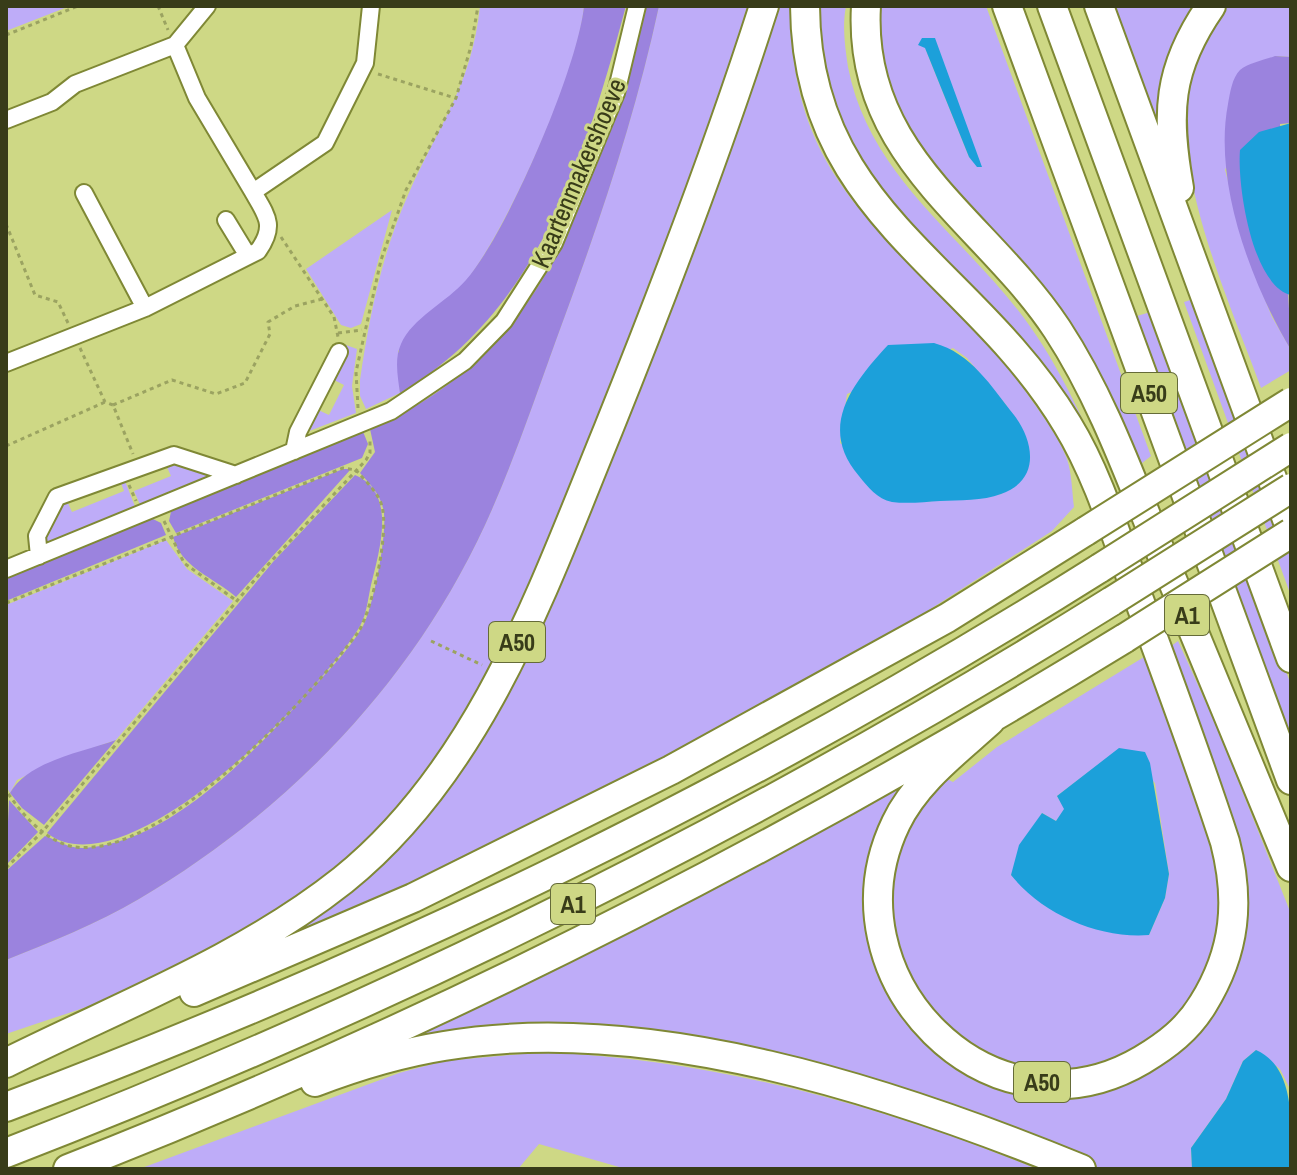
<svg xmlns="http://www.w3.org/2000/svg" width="1297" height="1175" font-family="'Archivo Narrow',sans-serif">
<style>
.green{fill:#beacf8;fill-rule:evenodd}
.forest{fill:#9b83de}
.water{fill:#1ca0da}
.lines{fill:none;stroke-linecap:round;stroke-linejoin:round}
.street-casing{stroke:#7f8835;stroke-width:20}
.highway-casing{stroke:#7f8835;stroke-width:32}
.path{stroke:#9ba361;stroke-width:3;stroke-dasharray:4 4;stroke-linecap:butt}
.street{stroke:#fff;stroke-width:16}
.highway{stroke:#fff;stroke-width:28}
.highway-bridge-casing{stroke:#7f8835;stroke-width:32;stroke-linecap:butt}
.highway-bridge{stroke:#fff;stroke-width:28}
.labels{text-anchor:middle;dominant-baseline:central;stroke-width:6;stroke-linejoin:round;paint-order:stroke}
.shield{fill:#ced885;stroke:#656b39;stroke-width:2}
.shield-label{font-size:24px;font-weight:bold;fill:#383c19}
.street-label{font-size:26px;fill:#383c19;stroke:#ced885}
</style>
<rect width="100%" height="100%" fill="#ced885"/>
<!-- green -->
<path class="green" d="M6 6H70L6 31Z
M480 6H584C578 73 510 221 470 276 450 303 422 327 398 351L400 393 366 409 360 396V380C369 318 382 253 408 195 438 126 472 85 480 6Z
M659 6H751C703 149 649 289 594 428 539 564 471 750 361 849 301 904 225 947 151 981 105 1003 54 1017 6 1034V960C50 942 97 924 139 899 288 811 412 683 485 525 512 466 533 404 555 343 596 232 634 122 659 6Z
M770 6H792C785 206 929 252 1026 392 1040 412 1059 437 1067 459 1072 474 1072 492 1074 507L1052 531 856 657 629 781 272 949 268 941 465 747ZM953 348 967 358 1007 406 1002 494 923 502 840 443 847 394Z
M811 6H846C842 27 845 46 848 67 869 176 962 235 1024 318 1062 369 1087 428 1112 486L901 228 842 145Z
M878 6H986L1151 456 1137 467 911 141 879 61ZM925 48 981 167 969 157Z
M1115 6H1203L1162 124 1155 126Z
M1225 6H1291V57L1275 56 1225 170 1252 268 1272 317 1291 350V370L1261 388C1225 287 1132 98 1225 6Z
M392 210 361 324 351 328 341 325 306 269Z
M1197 298 1291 555V596L1184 302Z
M1154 311 1291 685V754L1130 318Z
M346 345 357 349 352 386 356 413 304 433 316 409 329 415 344 385 332 379Z
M173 461 210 473 212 478 141 507 134 491 171 476 166 465Z
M123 476 136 509 49 545 44 534 61 502 67 501 72 512 124 491 119 478Z
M166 540 187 569 233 601 116 740 58 760 17 780 10 793 6 786V605Z
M1178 641 1216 725 1291 914V1091L1280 1069 1256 1050 1243 1061 1226 1099 1191 1148 1192 1169H1087L994 1130 589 1036 317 1078C526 983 725 886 924 771L872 925 980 1073 1145 1067 1239 934 1166 650Z
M1144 657C1167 720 1225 843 1222 905 1220 954 1198 1002 1160 1032 1018 1143 834 984 909 827 918 809 934 793 947 779L953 782 997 747ZM1120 748 1155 783 1169 874 1165 898 1149 935 1044 905 1011 875 1042 813 1056 821 1065 809 1057 796Z
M545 1052C714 1060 882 1105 1037 1169H626L539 1144 518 1169H139L399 1073 444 1061Z"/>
<!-- forest -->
<path class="forest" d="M584 6H626C586 153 540 311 400 393 398 378 394 359 401 344 412 318 447 302 466 280 507 233 578 68 584 6Z
M644 6H659C634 122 596 232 555 343 533 404 512 466 485 525 412 683 288 811 139 899 97 924 50 942 6 960V871L45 836C59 841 69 849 85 848 170 842 251 755 305 696 325 674 348 652 363 626 373 608 389 528 383 508 380 494 369 483 360 473L375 452 370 429C554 350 595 180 644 6Z
M1275 56 1291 57V123L1280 124 1291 350C1251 283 1213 182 1228 104 1230 93 1232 78 1240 70 1248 63 1265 60 1275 56Z
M362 429 368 444 362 458 176 533 169 521 172 507Z
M343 469H351L236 597C215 578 181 568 173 537Z
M355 475C398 493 379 551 371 585 368 598 367 613 360 626 323 690 126 895 47 833L273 562Z
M149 517 161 523 166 535 6 601V575Z
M116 740 44 825 22 808 10 793C28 761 83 752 116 740Z
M9 800 38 832 6 865Z"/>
<!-- water -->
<path class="water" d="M922 38H935L982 167H977L969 157 925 48 918 45Z
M1291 123V295C1252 286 1237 184 1240 150L1259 132Z
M934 343C971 353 991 386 1014 415 1034 441 1041 480 1001 494 983 501 959 500 940 501 925 502 907 504 892 502 877 499 868 487 859 476 817 427 853 383 888 345Z
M1119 748 1145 752 1150 763 1169 874 1165 898 1149 935C1099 939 1042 914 1011 875L1019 845 1042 813 1056 821 1064 809 1057 796Z
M1256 1050C1297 1068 1291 1128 1291 1169H1192L1191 1148 1226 1099 1243 1061Z"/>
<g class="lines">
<!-- street casing -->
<g class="street-casing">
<path id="street" d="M207 6 175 45 197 98 253 192 325 143 365 63 371 6
M6 120 52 102 75 84 175 45
M84 193 145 308
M226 220 248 256
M6 363 145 308 258 251C276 226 267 216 253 192
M294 451 298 432 339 352
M39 556 37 536 57 497 174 455 236 475
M6 569 391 411 465 361 504 321 554 243 616 93 637 6"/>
</g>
<!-- highway casing -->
<g class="highway-casing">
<path id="highway" d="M805 6C806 214 973 267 1067 424 1099 476 1117 539 1138 597 1168 678 1198 759 1225 842 1240 900 1236 951 1203 1004 1188 1029 1167 1045 1142 1060 991 1149 822 976 896 823 916 781 957 751 990 721
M866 6C857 157 984 219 1057 329 1101 396 1129 474 1159 548 1203 654 1247 761 1291 867
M1007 6 1291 780
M1052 6 1291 658
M1099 6 1291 530
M1179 188C1166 114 1167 69 1211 6
M194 992 413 898 671 770 947 618 1086 531
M6 1063C120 1006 242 960 343 880 481 769 543 589 608 430 664 291 718 150 764 6
M315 1082C357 1066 400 1053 444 1046 649 1011 893 1092 1081 1169
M6 1107C394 960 749 789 1100 568
M6 1153C392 1004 761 820 1112 601
M68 1169C436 1025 789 844 1125 638"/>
</g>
<!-- path -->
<path class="path" d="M158 6 168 30
M6 35 78 6
M378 74 455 98
M6 224 35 295 58 302 68 323
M281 237 334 317 338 337
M338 333 362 330
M80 348 105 402 113 405 133 454
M113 405 172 380 216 394 245 383 270 334 268 322 295 306 322 299
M358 408 356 372 381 260 406 190 456 98 471 46 478 6
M6 446 105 402
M129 485 136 501
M164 521 184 563 237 601
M6 603 343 468 356 470C365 481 378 492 382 506 389 534 373 606 359 631 312 695 162 859 75 847 47 843 20 813 6 790
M431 641 482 665
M6 868 43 831 263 570 366 460 370 453V438"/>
<!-- street -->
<use href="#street" class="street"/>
<!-- highway -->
<use href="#highway" class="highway"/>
<!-- highway-bridge casing -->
<g class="highway-bridge-casing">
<path id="highway-bridge" d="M1086 531 1291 402
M1100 568 1291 447
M1112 601 1291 488
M1125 638 1291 533"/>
</g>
<!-- highway-bridge -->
<use href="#highway-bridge" class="highway-bridge"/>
</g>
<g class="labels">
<!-- shield labels -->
<g class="shield">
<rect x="1121" y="373" width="56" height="40" rx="6"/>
<rect x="1165" y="595" width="44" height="40" rx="6"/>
<rect x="489" y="622" width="56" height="40" rx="6"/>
<rect x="551" y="884" width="44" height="40" rx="6"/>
<rect x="1014" y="1062" width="56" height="40" rx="6"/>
</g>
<g class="shield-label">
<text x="1149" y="393">A50</text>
<text x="1187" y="615">A1</text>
<text x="517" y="642">A50</text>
<text x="573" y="904">A1</text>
<text x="1042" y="1082">A50</text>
</g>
<!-- street labels -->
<g class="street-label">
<text transform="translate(578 173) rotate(-67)">Kaartenmakershoeve</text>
</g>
</g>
<!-- border -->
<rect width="1297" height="1175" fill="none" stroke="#383c19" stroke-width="16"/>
</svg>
